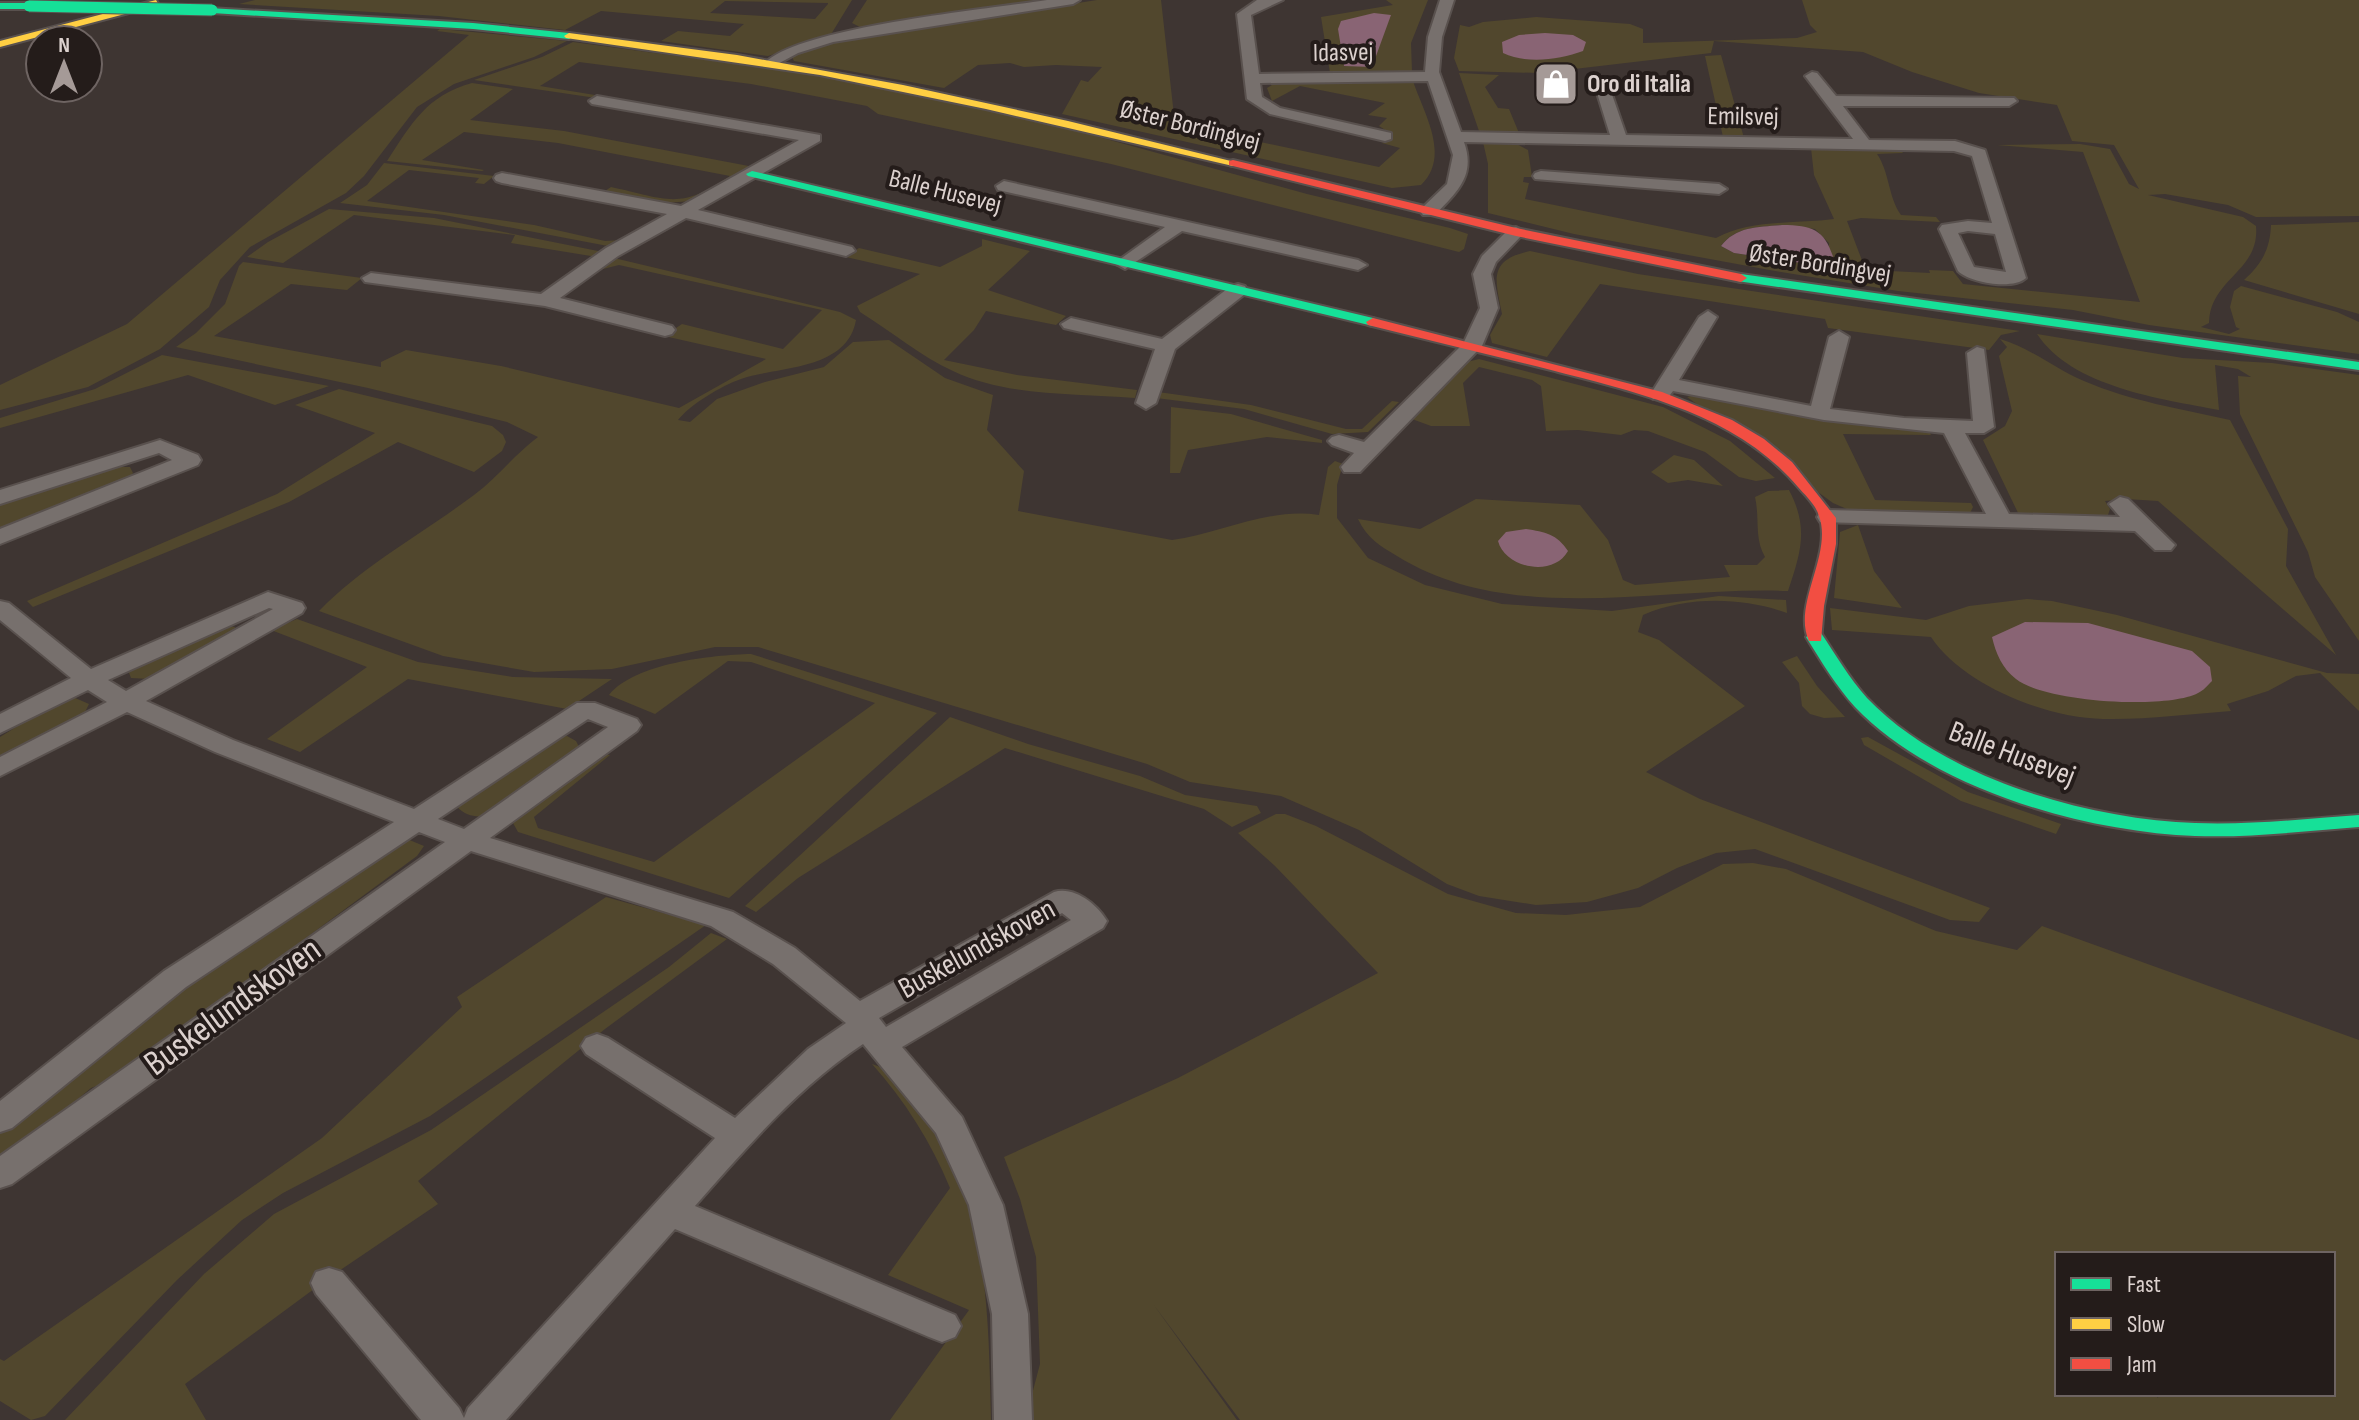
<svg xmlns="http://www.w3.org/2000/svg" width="2359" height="1420" font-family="'Sofia Sans Condensed',sans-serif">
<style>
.green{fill:#51472d;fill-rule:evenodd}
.water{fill:#896474}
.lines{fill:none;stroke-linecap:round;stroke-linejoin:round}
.street-casing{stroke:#59514e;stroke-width:4}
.fast-casing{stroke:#59514e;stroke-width:4}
.slow-casing{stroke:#59514e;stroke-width:4}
.jam-casing{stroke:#59514e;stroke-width:4}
.street{fill:#77706d;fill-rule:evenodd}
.fast{fill:#16e098;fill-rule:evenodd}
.slow{fill:#ffcf43;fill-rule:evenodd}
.jam{fill:#f24e42;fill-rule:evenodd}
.fast-bridge-casing{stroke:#59514e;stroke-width:13;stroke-linecap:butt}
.fast-bridge{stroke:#16e098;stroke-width:11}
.labels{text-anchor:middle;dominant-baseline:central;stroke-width:8;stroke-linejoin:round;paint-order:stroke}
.far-street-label{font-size:26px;fill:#dcd1ce;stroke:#241c1a}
.far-poi-label{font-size:26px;font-weight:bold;fill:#dcd1ce;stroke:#241c1a;text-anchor:start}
.street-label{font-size:30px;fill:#dcd1ce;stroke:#241c1a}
.near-street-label{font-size:36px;fill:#dcd1ce;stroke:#241c1a}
</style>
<rect width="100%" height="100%" fill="#3e3532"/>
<!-- green -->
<path class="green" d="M255 0H852L830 36 768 56 661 41 678 31 730 36 744 24 601 11 565 30 439 16 239 4ZM725 1 828 3V4L815 19 710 13Z
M867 0H1038L862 28 852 23Z
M1097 0H1161L1175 124 1379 167 1400 148 1382 143 1393 135 1379 126 1387 118 1368 115 1385 103 1300 86 1272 101 1267 88 1275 83 1413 81C1424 114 1451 156 1421 185L1392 188 1062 114 1081 80 1088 82 1102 67 1056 65 1024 67 1010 63 978 65 944 88 794 61 792 57 820 44Z
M1386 0H1428L1411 43 1412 72 1277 75 1267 73H1330L1321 17 1393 5Z
M1802 0H2359V216L2256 217 2228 205 2165 194 2148 195 2243 217 2256 226C2260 272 2210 278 2209 323L2201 327 2229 334 2240 329 2236 327 2230 307 2234 291 2241 286 2337 312 2359 322V354L2149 325 2073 310 1898 291 1775 271 1574 234 1488 213V164L1483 142 1511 141 1528 150 1532 177H1524L1523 182 1529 183 1525 199 1716 238C1750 219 1796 224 1834 219L1814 175 1811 148H1899L1903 153 1877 154C1890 173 1888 197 1901 215L1936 217 1940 222 1861 218 1847 221 1863 263 1870 270 1930 273 1929 270 1953 271 1963 284 2140 302 2083 152 1997 145 2080 144 2110 149 2129 184 2139 189 2114 145 2072 141 2057 105 1979 93 1912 72 1863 52 1714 41 1711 53 1540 73 1459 71 1454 58 1460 25 1469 27 1483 22 1536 17 1630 24 1643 29V43L1797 38 1817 32 1810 25ZM1782 225 1815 229 1829 243 1828 267 1734 253 1721 246C1735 226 1760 227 1782 225Z
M440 29 567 41 534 57 454 84 417 107 364 176 346 193 250 247 220 280 209 307 160 349 88 387 0 410V385L127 324 469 35 437 31Z
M573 42 803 73 942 100 1088 134 1307 194 1450 228 1468 234 1464 249 1459 252 1111 164 878 114 867 106 751 84 579 62 540 86 601 96 596 98 474 80 542 57Z
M1721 55 1744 138 1723 137 1705 56Z
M1459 73 1499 75 1485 87 1498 108 1509 109 1519 133 1479 131Z
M472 83 513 89 470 120 564 131 754 167 692 201 665 203 605 191 611 187C667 199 680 211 730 176L558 143 464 132 422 160 484 170 482 171 387 161C412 123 426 96 472 83Z
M384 163 494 176 484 184 475 183 479 178 409 170 367 201 534 225 605 241 622 240 613 247 444 215 340 203 367 185Z
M329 209 434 218 603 252 597 257 511 243 515 235 354 215 283 263 247 257 268 242Z
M2359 222V314L2244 280C2262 264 2270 249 2271 225Z
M982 239 1030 251 988 290 1066 316 1056 325 986 311 974 330 944 360 1017 375 1137 390 1135 398C1076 393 1007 397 953 371 920 356 891 331 860 312L857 306 920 274 846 257 859 248 940 267 982 246Z
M1530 251 1638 274 2020 331 2001 335 1989 350 1828 328 1825 319 1600 284 1547 357 1492 343 1490 335 1502 314C1495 279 1488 260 1530 251Z
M614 258 840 312 856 320C847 371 778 366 741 379 721 386 691 404 678 420L690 422 717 399 765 382 824 367 853 342 889 340 945 378 993 395 987 430 1024 471 1018 511 1172 540C1220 534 1269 507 1319 515L1328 467 1335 461 1343 464 1337 485V518L1368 558 1425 585 1502 604 1612 611 1719 596 1786 600 1787 613C1742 597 1687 596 1643 615L1638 632 1659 640 1745 706 1646 772 1700 799 1990 908 1979 922 1950 920 1755 849 1716 853 1677 868 1638 888 1587 902 1536 905 1479 896 1447 884 1359 830 1281 796 1190 782 1147 764 758 647H715L612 669 534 672 443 656 319 611C365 564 422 534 474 495 497 478 515 454 538 437L507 422 368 388 176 347 196 333 225 304 239 266 243 262 362 278 347 290 291 284 214 336 381 367V362L406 350 501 366 679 408 766 359 664 336 682 324 783 349 822 310 619 265 595 271Z
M2037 334 2183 358 2272 363 2359 375V641L2315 577 2308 552 2240 414 2238 376 2251 377 2238 369 2215 365 2219 410C2161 399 2072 387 2037 334Z
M2000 339C2031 348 2055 369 2084 381 2130 401 2181 409 2230 420L2288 529 2286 566 2336 655 2158 501 2126 499 2105 501 2110 509 2107 518 2020 517 1983 440 2005 426 2012 411 1999 356 2007 347Z
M162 355 329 386 275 405 188 375 0 428V418L95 389Z
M1479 359 1663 407 1730 441 1775 478 1756 481 1739 477 1705 452 1648 431 1634 430 1621 435 1578 430 1546 431 1541 386 1532 380 1479 367 1463 383 1470 426H1431L1412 419 1463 363Z
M339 389 492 426 503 435 506 442 502 451 474 472 398 442 289 502 33 607 27 601 277 494 375 433 295 405Z
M1158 392 1251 405 1346 429H1362L1392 401 1399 402 1368 432 1332 434 1244 409 1156 398Z
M1694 395 1794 416 1928 429 1931 435 1843 434 1875 500 1971 503 1973 507 1969 515 1849 510 1833 503 1687 397Z
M1171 407 1231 414 1322 440V443L1267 437 1188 450 1180 473H1170Z
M1674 455 1694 460 1723 486 1688 480 1668 483 1651 472Z
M113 467H130L133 473 127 481 0 534V499Z
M1789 490C1809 528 1801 552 1788 591 1661 586 1511 627 1397 556 1380 546 1367 538 1358 519L1420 529 1476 499 1580 505 1608 540 1623 580 1635 585 1730 577 1724 565H1757L1765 557C1754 538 1760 519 1755 497L1768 491Z
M1858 525 1874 571 1902 608 1834 598 1840 532Z
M2027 599 2052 601 2117 615 2327 673 2359 674V711L2320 673 2296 676 2268 691 2227 704 2231 711C2189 714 2145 720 2103 719 2046 718 1963 685 1931 637L1832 630 1830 608 1926 620 1969 606Z
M297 619 418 662 513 677 612 679 567 709 408 679 300 752 267 739 367 667 271 630Z
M225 625 235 627 234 632 150 679 131 678 128 670Z
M751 654 937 713 729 898 518 832 513 823 603 754 610 755 534 817 538 828 654 862 875 703 751 662 728 661 655 714 609 695C635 663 712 655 751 654Z
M1797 656 1817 686 1845 717 1824 718 1810 714 1802 706 1799 683 1782 662Z
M73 697 89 704 83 716 0 761V737C26 721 44 708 73 697Z
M950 717 1028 744 1140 776 1185 795 1257 806 1261 813 1232 827 1204 809 1005 748 798 878 756 912 745 906Z
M567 736 576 741 580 749 567 765 552 766 513 794V803C496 815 474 824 457 807L463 796 554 738Z
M1868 737 1968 792 2061 824 2056 834 1961 801 1864 745 1861 738Z
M1276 814H1285L1316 826 1448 894 1516 913 1566 915 1640 907 1723 864 1753 863 1786 869 1936 931 2017 950 2042 926 2359 1040V1420H1240L1153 1304 1237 1420H1034L1031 1398 1040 1364 1036 1257 1020 1199 1004 1157 1178 1078 1378 973 1275 866 1238 833ZM2057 1254H2333V1394H2163L2157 1398 2160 1394H2057Z
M407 839 424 846 417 856 115 1079 91 1088 14 1153 0 1160V1126L130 1023Z
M606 897 706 925 430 1116 283 1193 242 1220 177 1280 45 1416 31 1420 0 1401V1359L4 1361 322 1138 462 1007 457 997Z
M711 933 727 939 605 1029 418 1181 438 1204 333 1275 185 1384 206 1420H65L204 1274 274 1214 431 1130 669 967Z
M872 1064C895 1071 901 1086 916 1104 989 1200 988 1304 991 1420H890L969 1310 888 1275 950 1188C931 1142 905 1101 872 1064Z"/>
<!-- water -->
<path class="water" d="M1374 13 1391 15 1372 67 1344 66 1338 29 1341 21Z
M1545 33 1573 35 1586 42 1583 51C1559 60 1526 64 1503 53L1502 42 1519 35Z
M1782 225C1815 225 1826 231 1835 263L1829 267 1734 253 1721 246C1736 226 1759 227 1782 225Z
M1526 529C1545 532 1557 534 1568 551 1553 578 1505 568 1498 541L1506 532Z
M2025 622 2088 623 2192 651 2210 667 2212 681C2208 685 2203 691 2198 693 2166 710 2044 702 2016 679 2002 668 1996 654 1992 637Z"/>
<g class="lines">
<!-- street casing -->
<g class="street-casing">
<path id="street" d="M1047 0H1080L1073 4 833 42 798 53 772 67 765 63C800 27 990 9 1047 0Z
M1257 0H1283L1251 15 1259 74 1425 72 1428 37 1440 0H1454L1442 37 1439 72 1461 132 1610 135 1593 80 1600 76 1607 80 1626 135 1853 139 1805 76 1812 72 1817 73 1836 96 2014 98 2017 101 2009 106H1843L1869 140 1955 141 1985 150 2026 278C2013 290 1970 283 1958 271L1939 229 1942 225 1968 221 1992 223 1972 156 1954 151 1464 142C1476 176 1457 192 1435 215H1423L1420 211 1423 207 1447 184 1453 155 1428 81 1260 83 1262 97 1280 108 1391 133V139L1385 141 1270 114 1247 99 1237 14ZM1968 231 1995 234 2006 272 1974 267 1958 233Z
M597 96 820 135V141L698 210 852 247 855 251 846 256 686 218 618 256 560 298 672 326 675 330 672 334 665 336 545 306 365 282 362 278 371 273 541 294 606 248 667 214 502 183 496 181 494 178 496 175 502 173 681 206 799 140 592 104 589 101Z
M1541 171 1719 184 1727 189 1719 194 1535 179 1533 176 1535 173Z
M1004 181 1358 260 1367 265 1358 270 1182 231 1125 269 1116 264 1119 260 1165 227 998 190 996 186Z
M1516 227 1525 232 1496 262 1491 274 1498 308 1482 346 1360 472H1344L1341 467 1354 453 1332 445 1328 441 1332 437 1339 435 1364 442 1463 344 1480 308 1473 274 1482 256 1510 228Z
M1238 284 1245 286 1247 290 1245 294 1175 349 1156 403 1146 409 1136 403 1155 349 1064 328 1061 324 1071 318 1162 339 1231 286Z
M1708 311 1717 317 1679 380 1811 406 1829 337 1839 331 1849 337 1830 409 1904 418 1973 421 1967 353 1977 347 1984 349 1994 427 1984 433H1965L2009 514 2120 517 2109 504 2120 497 2128 499 2175 545 2171 550H2155L2135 531 1820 522 1817 517 1820 512 1828 510 1986 514 1944 433 1824 420 1673 391 1667 399H1653L1650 395 1699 317Z
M160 440 198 455 201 460 198 465 0 544V529L172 460 159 453 0 504V490Z
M268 592 302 603 305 608 302 613 146 701 233 740 414 809 577 703H595L637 719 641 725 637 731 490 838 733 912 795 948 860 1001 1054 892C1074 886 1097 904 1107 921L1103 928 902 1047 962 1117 1003 1205 1028 1314 1032 1420H994L992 1314 969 1205 936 1133 863 1044C798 1087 746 1148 695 1206L955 1315 961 1326 955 1337 942 1342 929 1337 675 1229 506 1420H421L316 1294 311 1283 316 1272 329 1268 342 1272 459 1408 464 1418 468 1408 715 1138 586 1054 581 1046 586 1038 597 1034 608 1038 735 1118 808 1049 846 1023 773 964 711 926 471 851 12 1184 0 1188V1156L445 842 419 832 186 987 12 1128 0 1132V1101L164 971 394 822 215 752 127 712 0 776V757L107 702 88 690 0 733V714L71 678 0 620V601L9 603 91 669ZM269 608 273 609 126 691 108 680ZM588 719 608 727 464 829 438 819ZM1062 913 1071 920 886 1027 879 1018Z"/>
</g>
<!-- fast casing -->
<g class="fast-casing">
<path id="fast" d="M0 3H29L34 6 29 9H0Z
M209 8 473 23 569 33 574 36 569 39 473 29 212 13Z
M752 171 1373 318 1380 322 1373 326 748 176 746 174Z
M1741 274 2359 362V370L1737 281 1735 278Z
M1815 632 1821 633C1836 655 1849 678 1867 698 1943 778 2087 819 2195 823 2250 825 2305 819 2359 815V827C2305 831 2250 838 2195 836 2085 832 1933 789 1855 707 1836 686 1821 661 1806 637Z"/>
</g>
<!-- slow casing -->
<g class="slow-casing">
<path id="slow" d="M156 0 159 5 0 47V41Z
M569 33 737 55 903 85 1068 121 1239 163 1233 166 986 109 820 75 566 38 564 36Z"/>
</g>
<!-- jam casing -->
<g class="jam-casing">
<path id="jam" d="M1233 160 1516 228 1741 274 1747 278 1741 282 1516 236 1229 165V161Z
M1373 318 1662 392 1732 420 1764 439 1792 462 1836 518V544L1824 606 1821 641H1809C1792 605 1833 554 1819 516 1816 505 1805 495 1798 487 1736 414 1639 393 1551 370 1490 355 1429 340 1368 325L1366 322Z"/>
</g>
<!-- street -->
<use href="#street" class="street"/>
<!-- fast -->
<use href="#fast" class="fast"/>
<!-- slow -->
<use href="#slow" class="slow"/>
<!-- jam -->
<use href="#jam" class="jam"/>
<!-- fast-bridge casing -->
<g class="fast-bridge-casing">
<path id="fast-bridge" d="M29 6 212 10"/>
</g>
<!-- fast-bridge -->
<use href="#fast-bridge" class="fast-bridge"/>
</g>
<!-- icons -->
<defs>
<g id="shop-square" transform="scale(2.3)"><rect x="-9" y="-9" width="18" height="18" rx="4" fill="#a59a97" stroke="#241c1a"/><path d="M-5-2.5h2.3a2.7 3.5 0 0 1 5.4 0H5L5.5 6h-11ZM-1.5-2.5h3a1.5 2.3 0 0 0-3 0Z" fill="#fff"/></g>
</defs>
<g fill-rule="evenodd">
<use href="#shop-square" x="1556" y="84"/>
</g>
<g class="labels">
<!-- far-street labels -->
<g class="far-street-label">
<text transform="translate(1343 53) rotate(-1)">Idasvej</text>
<text transform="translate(1743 117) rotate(1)">Emilsvej</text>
<text transform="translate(1190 126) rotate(14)">Øster Bordingvej</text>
<text transform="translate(945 192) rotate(14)">Balle Husevej</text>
<text transform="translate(1820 264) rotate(9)">Øster Bordingvej</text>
</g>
<!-- far-poi labels -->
<g class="far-poi-label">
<text x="1587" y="84">Oro di Italia</text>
</g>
<!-- street labels -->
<g class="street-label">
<text transform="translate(2012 754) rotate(21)">Balle Husevej</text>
<text transform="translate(977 949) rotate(-29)">Buskelundskoven</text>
</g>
<!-- near-street labels -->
<g class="near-street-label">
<text transform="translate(233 1007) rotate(-36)">Buskelundskoven</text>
</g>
</g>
<!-- legend -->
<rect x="2055" y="1252" width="280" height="144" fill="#241c1a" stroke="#6e6462" stroke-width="2"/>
<rect x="2071" y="1278" width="40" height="12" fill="#16e098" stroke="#6e6462" stroke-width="2"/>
<text x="2127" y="1292" font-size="24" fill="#dcd1ce">Fast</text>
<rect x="2071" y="1318" width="40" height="12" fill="#ffcf43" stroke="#6e6462" stroke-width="2"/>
<text x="2127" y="1332" font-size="24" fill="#dcd1ce">Slow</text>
<rect x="2071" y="1358" width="40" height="12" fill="#f24e42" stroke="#6e6462" stroke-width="2"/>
<text x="2127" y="1372" font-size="24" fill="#dcd1ce">Jam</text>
<!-- north arrow -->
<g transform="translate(64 64)"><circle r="38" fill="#241c1a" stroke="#6e6462" stroke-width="2"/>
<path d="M0-6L14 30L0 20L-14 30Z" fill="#a59a97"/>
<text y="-12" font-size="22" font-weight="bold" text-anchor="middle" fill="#dcd1ce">N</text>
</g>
</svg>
